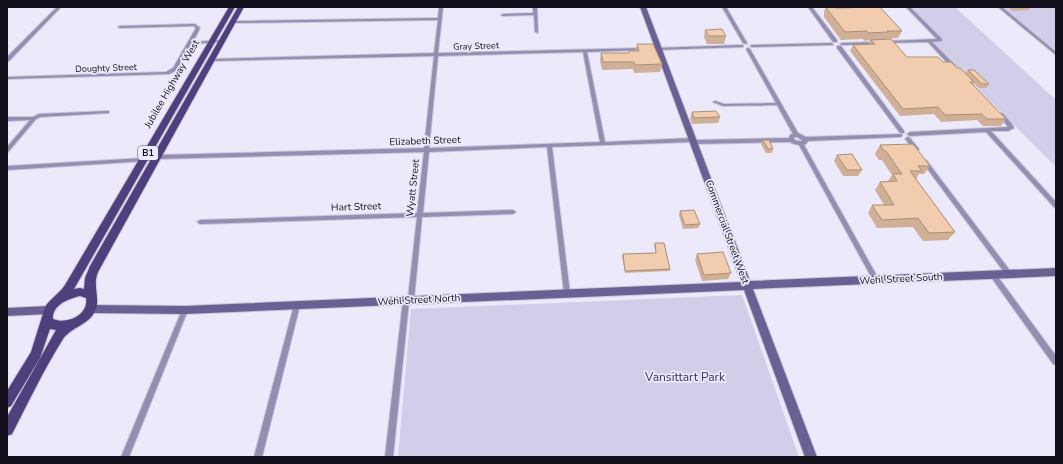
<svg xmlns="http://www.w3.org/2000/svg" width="1063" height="464" font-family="'Nunito Sans',sans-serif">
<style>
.green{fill:#d2cde8}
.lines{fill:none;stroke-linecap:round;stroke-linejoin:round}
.street-casing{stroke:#c9c6d7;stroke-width:2}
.secondary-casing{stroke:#c9c6d7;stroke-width:2}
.primary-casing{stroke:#c9c6d7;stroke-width:2}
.street{fill:#948eb2;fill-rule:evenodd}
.secondary{fill:#6b6093;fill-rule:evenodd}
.primary{fill:#4f407d;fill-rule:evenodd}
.wall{fill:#cfaf96}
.building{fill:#f1ccaf;stroke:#a98f7a}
.labels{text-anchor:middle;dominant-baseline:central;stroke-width:3.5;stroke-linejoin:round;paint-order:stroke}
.far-street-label{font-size:9px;fill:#12101a;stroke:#ece9fb}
.shield{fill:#ece9fb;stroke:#53515e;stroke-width:1}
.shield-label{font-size:9px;font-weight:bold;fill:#12101a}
.street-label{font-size:10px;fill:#12101a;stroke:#ece9fb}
.near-park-label{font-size:12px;fill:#3d3064;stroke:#ece9fb}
</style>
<rect width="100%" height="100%" fill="#ece9fb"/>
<!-- green -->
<path class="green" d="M909 7H955L1056 100V167L931 42 943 41Z
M1000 7H1056V54Z
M742 295 799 457H398L411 309Z"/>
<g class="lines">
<!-- street casing -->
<g class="street-casing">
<path id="street" d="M57 7H61L9 61H7V57Z
M439 7H443L438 53 645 48V50H643L587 52 605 142 693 138 695 139V140L789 138 790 135 793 134 777 105 723 106 713 102 715 101 724 104 776 103 746 49 748 48 750 49 798 133 806 137 902 134V136L900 137 808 141 806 144 804 145 878 278 879 280 878 282 876 283 874 282 799 145 794 144 790 142 694 144 692 143V142L552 147 570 293 569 295 567 296 565 295 564 293 547 147 429 152 423 213 513 210 516 212 513 214 422 217 414 300 413 302H409L393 457H385L403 300 404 298H408L417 217 200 224 197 222 200 220 417 213 424 152 157 159 154 157 157 155 424 148 434 56 212 61 210 60 212 59 434 53 438 20 233 23 231 22 233 21 438 18ZM583 52 600 142 429 148 438 56ZM794 137H797L803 141H797L794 139Z
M533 7H537L538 33 535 32 534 15 503 16 501 15 503 14 533 13Z
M722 7H726L747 43V44L743 43Z
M808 7H812L837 40V42H833Z
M906 7H910L942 39V41L932 42 956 66V68H952L928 42 885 43V41H887L937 39Z
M998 7H1002L1056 52V55Z
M195 24 200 28 193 42 222 40 224 41 222 42 191 44 177 70 169 74 7 79V77L166 72 173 68 196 28 194 26 120 28 118 27 120 26Z
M877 42H879V44L842 45 840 44 842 43Z
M831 43 833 44V45L752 47 750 46 752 45Z
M741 45H743V47L655 50 653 49 655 48Z
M837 46H841L904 131V133H900L837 48Z
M107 111H109V113L40 117 36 119 9 151 7 152V147L30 120 7 121V117H33L39 114Z
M1001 113 1003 114 1012 124 1014 128 1008 131H991L1056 202V208L1054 207 986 132 910 136 907 134 910 132 1008 127 999 115Z
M908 137 910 138 918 148 919 149 918 150H914L906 140 905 139 906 138Z
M144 158 147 160 146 161 7 170V166Z
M925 160 927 161 1011 272 1012 274 1011 276H1007L923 163 922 162Z
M993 272 995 273 1056 356V365L1053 364 991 277 990 275 991 273Z
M297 302 299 303 300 305 262 457H254L294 305 295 303Z
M185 307 187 308 188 310 129 457H121L182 310 183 308Z"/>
</g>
<!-- secondary casing -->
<g class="secondary-casing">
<path id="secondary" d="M640 7H646L750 281 1056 268V276L753 289 817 457H805L744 290 185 314 92 313 88 312 87 309 88 306 92 305 185 306 741 282Z
M49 306 53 307 54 310 53 313 49 314 7 316V308Z"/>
</g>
<!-- primary casing -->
<g class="primary-casing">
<path id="primary" d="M229 7H235L74 289 80 288 84 289 85 278 90 266 238 7H244L98 272C92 286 101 299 95 311 89 325 71 327 63 339 44 369 28 403 12 434L7 436V417L56 330 50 329 40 358 11 406 7 408V391L31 352 45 307C51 298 59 294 65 285ZM80 296 86 298C89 315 67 325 53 319 52 305 68 299 80 296Z"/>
</g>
<!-- street -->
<use href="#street" class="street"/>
<!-- secondary -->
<use href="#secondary" class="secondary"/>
<!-- primary -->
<use href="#primary" class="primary"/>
</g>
<!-- wall -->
<path class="wall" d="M256 7H267L266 8H256Z
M826 7H835L902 31 898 38 884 39 907 57 943 62 957 68 966 73 968 70 989 84 986 88H979L974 83 973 85 1006 119 1001 126H983L977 120 941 122 934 114 900 116 850 51 853 45H868L870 40 864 41 863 39 841 40 824 17V12Z
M1008 7H1031L1029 10 1013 11Z
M705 30 726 36 724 44H707L704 37Z
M637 44 662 64 660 72 634 73 633 69 602 70 600 61 601 53H629V51H636Z
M692 112 720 117 718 123 692 124 690 118Z
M763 140 773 149 772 153H766L761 144Z
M880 145 930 166 924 174H919L916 179 955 232 948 240 923 241 913 227 877 228 868 213 872 205H884L875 190 880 182 888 181 892 175 882 160H879L875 154Z
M837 155 862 170 858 176H843L834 161Z
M680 211 700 224 698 228 683 229 679 215Z
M655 243 670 269V271L625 273 622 256 623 254 656 253 654 246Z
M697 254 731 273 728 279 702 281 695 260Z"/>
<!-- building -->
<path class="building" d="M827 7H835L836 8 880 7 902 31H887L888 32 868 33 867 31 845 32 827 9Z
M722 29 726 36H709L705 30Z
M891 39 907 57H938L943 62H951L957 68H960L974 82H970L1006 119H987L982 114 945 115 938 107 903 109 853 45 875 44 871 40Z
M637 44H653L662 64 635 65 634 62H603L601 53H629V51H639Z
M968 70H974L989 84H982Z
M716 111 720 117 694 118 692 112Z
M763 140H769L773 149H768Z
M913 144 930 166H918L922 171H910L955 232 929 233 918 218 882 220 872 205H894L880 182 897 181 893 174H902L886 151H884L880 145Z
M852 154 862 170H847L837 155Z
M694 210 700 224 685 225 680 211Z
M655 243H664L670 269 625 271 623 254 656 253Z
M723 252 731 273 704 275 697 254Z"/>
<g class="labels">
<!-- far-street labels -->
<g class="far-street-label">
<text transform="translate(476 46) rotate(-2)">Gray Street</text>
<text transform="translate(106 68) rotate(-2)">Doughty Street</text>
</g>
<!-- shield labels -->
<rect class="shield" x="138" y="146" width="20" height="14" rx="3"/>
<g class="shield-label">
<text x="148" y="153">B1</text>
</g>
<!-- street labels -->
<g class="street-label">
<text transform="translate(172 84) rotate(-60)">Jubilee Highway West</text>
<text transform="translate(425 141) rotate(-2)">Elizabeth Street</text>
<text transform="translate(413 188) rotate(-84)">Wyatt Street</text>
<text transform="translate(356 207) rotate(-2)">Hart Street</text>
<text transform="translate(727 232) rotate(70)">Commercial Street West</text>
<text transform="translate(901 279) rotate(-3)">Wehl Street South</text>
<text transform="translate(419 300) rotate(-3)">Wehl Street North</text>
</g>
<!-- near-park labels -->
<g class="near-park-label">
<text x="685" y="377">Vansittart Park</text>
</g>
</g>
<!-- border -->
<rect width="1063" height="464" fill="none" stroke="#12101a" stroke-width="16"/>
</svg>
